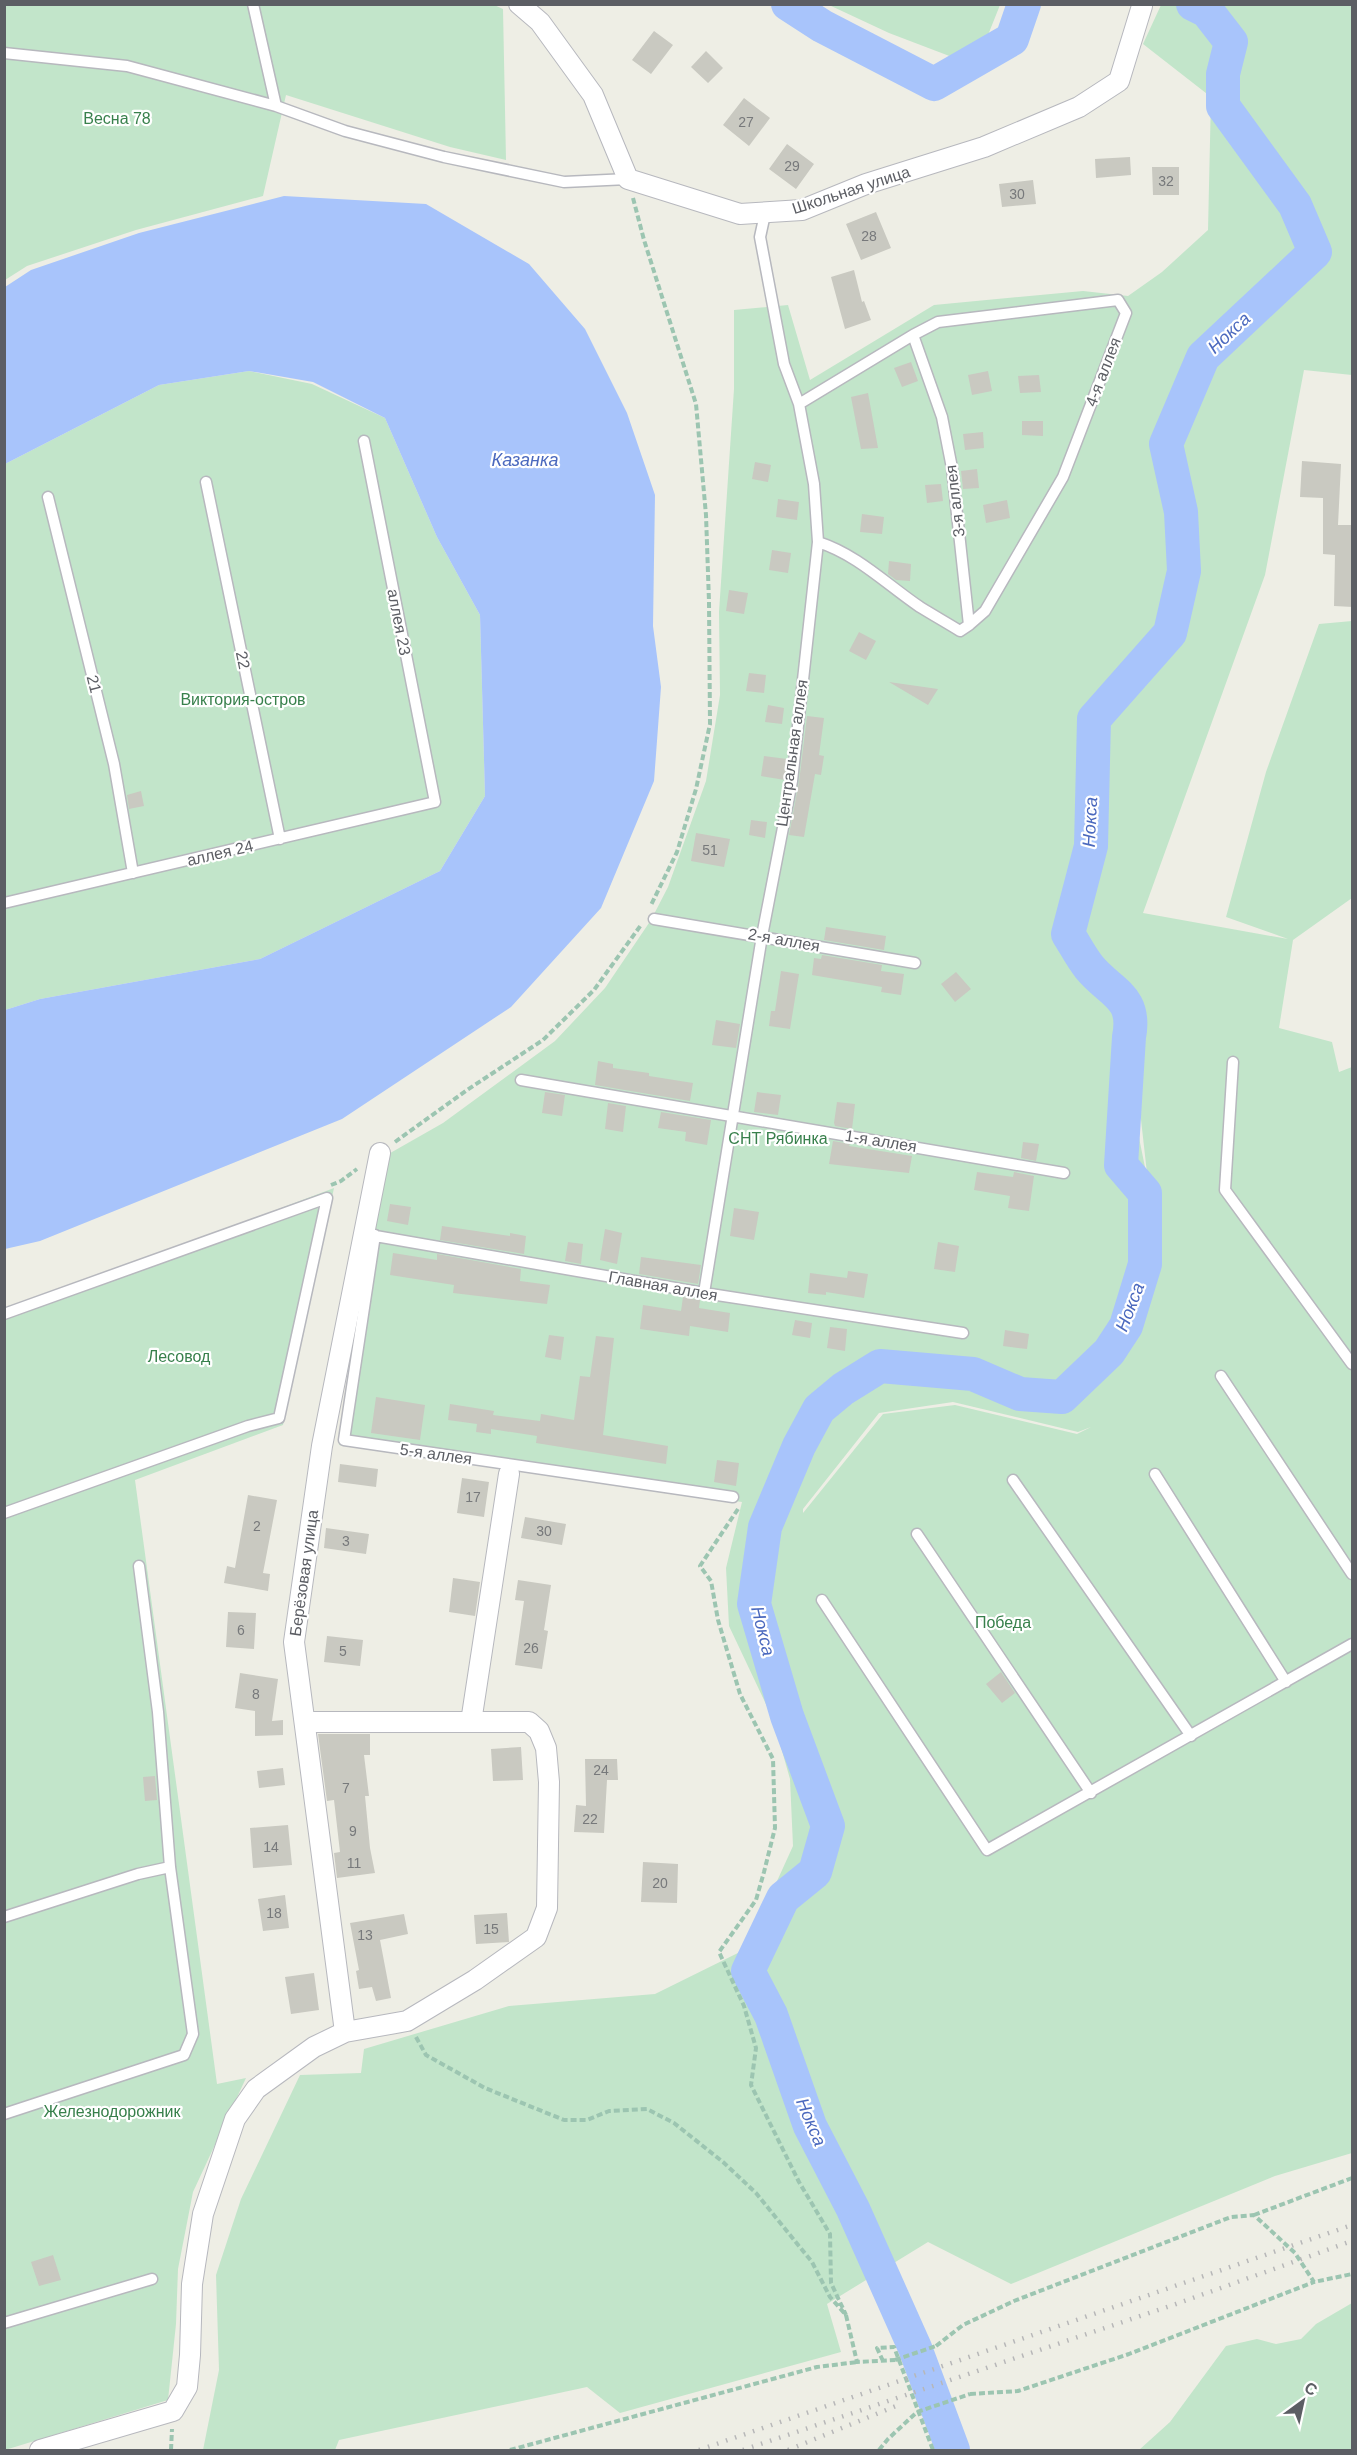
<svg xmlns="http://www.w3.org/2000/svg" width="1357" height="2455" font-family="Arial,sans-serif">
<style>
.green{fill:#c2e5ca;fill-rule:evenodd}
.water{fill:#a8c4fb}
.lines{fill:none;stroke-linecap:round;stroke-linejoin:round}
.river{stroke:#a8c4fb;stroke-width:34}
.building{fill:#c9c9c1}
.service-casing{stroke:#b7b8be;stroke-width:13}
.minor-casing{stroke:#b7b8be;stroke-width:22}
.path{stroke:#9cc5b1;stroke-width:4;stroke-dasharray:6 3;stroke-linecap:butt}
.service{stroke:#fff;stroke-width:10}
.minor{stroke:#fff;stroke-width:20}
.rail{stroke:#b7b7b8;stroke-width:4.5;stroke-dasharray:1.5 8;stroke-linecap:butt}
.path-bridge{stroke:#9cc5b1;stroke-width:4;stroke-dasharray:6 3;stroke-linecap:butt}
.labels{text-anchor:middle;dominant-baseline:central;stroke-width:4.5;stroke-linejoin:round;paint-order:stroke}
.number-label{font-size:14px;fill:#77797b}
.park-label{font-size:16px;fill:#38804c;stroke:#fff}
.street-label{font-size:16px;fill:#5c5e64;stroke:#fff}
.water-label{font-size:18px;font-style:italic;fill:#4b69be;stroke:#fff}
</style>
<rect width="100%" height="100%" fill="#eeeee5"/>
<!-- green -->
<path class="green" d="M492 4 503 9 506 160 450 147 286 95 263 196 136 230 27 266 5 280V5Z
M829 5H1000L986 40 952 57 889 33Z
M1161 5H1352V375L1304 370 1265 575 1143 913 1288 939 1226 917 1266 772 1319 624 1352 621V898L1293 940 1279 1028 1332 1042 1339 1072 1352 1067V2153L1275 2176 1011 2284 928 2242 827 2304 841 2352 620 2413 587 2387 339 2440 335 2450H203L219 2370 216 2275 241 2199 300 2075 361 2073 364 2049 509 2006 655 1994 746 1949 793 1846 790 1779 773 1719 729 1626 726 1568 742 1502 339 1445 371 1235 385 1156 443 1123 555 1041 605 988 651 920 668 887 706 781 720 695 719 612 734 389V310L788 305 810 380 934 305 1083 291 1128 296 1162 272 1208 230 1211 97 1143 44ZM1139 997V1102L1148 1182 1133 1108ZM953 1402 1078 1432 1091 1427 1077 1434 955 1405 883 1414 803 1513V1509L879 1413Z
M249 371 312 384 385 418 437 537 480 615 485 796 440 871 260 959 40 999 5 1010V464L159 385Z
M334 1188 283 1425 135 1480 217 2084 246 2078 193 2192 178 2269 176 2324 168 2400 5 2450V1308L48 1296Z
M1352 2303V2450H1139L1170 2422 1226 2346 1257 2339 1276 2344 1301 2339 1316 2324Z"/>
<!-- water -->
<path class="water" d="M284 196 426 204 529 264 585 329 627 413 655 495 653 626 661 687 654 781 601 908 511 1007 342 1119 40 1241 5 1249V1010L40 999 260 959 440 871 485 796 480 615 437 537 385 418 313 382 249 371 159 385 5 464V287L31 270 139 233Z"/>
<g class="lines">
<!-- river -->
<path class="river" d="M788 4 822 26 934 84 1012 39 1024 4
M953 2450 915 2348 853 2209 810 2126 771 2015 748 1971 783 1898 815 1872 828 1826 787 1716 754 1604 765 1527 799 1446 819 1409 843 1389 880 1366 973 1374 1020 1394 1062 1397 1109 1352 1126 1326 1145 1264V1193L1121 1165 1129 1037C1137 996 1110 993 1089 967 1081 957 1075 945 1068 934L1091 846 1094 719 1170 633 1184 571 1181 512 1166 444 1203 357 1315 252 1295 205 1223 106V74L1231 42 1207 11 1193 4"/>
</g>
<!-- building -->
<path class="building" d="M654 31 673 45 651 74 632 60Z
M706 51 723 68 708 83 691 67Z
M744 98 770 118 749 146 723 125Z
M787 144 814 164 796 189 769 169Z
M1130 157 1131 175 1096 178 1095 159Z
M1152 167H1179V195H1153Z
M1033 180 1036 204 1002 207 999 184Z
M876 212 891 248 861 260 846 224Z
M854 270 862 302 864 301 871 320 845 329 831 277Z
M911 362 918 381 902 387 894 368Z
M988 371 992 391 972 395 968 375Z
M1039 375 1041 392 1020 393 1018 376Z
M868 393 878 448 861 449 851 397Z
M1022 421H1043V436L1022 435Z
M983 432 984 448 965 450 963 434Z
M1302 461 1341 464 1338 525H1353V607L1334 606 1335 555 1323 554V498L1300 497Z
M755 462 771 465 768 482 752 479Z
M977 469 979 488 963 489 961 471Z
M941 484 943 501 927 503 925 485Z
M778 499 799 502 797 520 776 517Z
M1007 500 1010 518 986 523 983 505Z
M862 514 884 517 882 534 860 532Z
M772 550 791 553 788 573 769 570Z
M889 561 911 564 910 581 896 580 888 574Z
M729 590 748 593 744 614 726 611Z
M859 632 876 641 866 660 849 651Z
M749 673 766 675 764 693 746 691Z
M889 682 938 689 928 705Z
M768 705 784 708 782 724 765 722Z
M807 716 824 718 819 755 824 756 821 775 815 774 804 837 789 835 799 782Z
M764 756 787 759 785 780 761 776Z
M141 791 144 806 129 809 127 795Z
M751 820 767 822 765 838 749 835Z
M696 833 730 839 724 867 691 861Z
M826 927 886 936 884 950 824 940Z
M822 955 882 965 881 971 904 974 901 995 881 992 882 987 812 975 814 958 821 959Z
M781 971 799 974 790 1029 769 1026 771 1011H775Z
M956 972 971 989 955 1002 941 984Z
M716 1020 740 1024 736 1048 712 1045Z
M598 1061 613 1064V1068L649 1073V1076L693 1083 690 1101 595 1085Z
M545 1092 565 1095 562 1116 542 1113Z
M757 1092 781 1095 778 1115 754 1112Z
M837 1102 855 1104 852 1129 835 1126 834 1123Z
M608 1103 626 1106 623 1132 605 1129Z
M661 1112 711 1120 707 1145 685 1141 686 1132 658 1128Z
M833 1141 850 1144 849 1146 912 1156 909 1173 829 1164Z
M1023 1142 1039 1144 1036 1161 1021 1158Z
M977 1172 1013 1177 1014 1172 1034 1176 1029 1211 1008 1208 1010 1196 974 1190Z
M390 1204 411 1207 408 1225 387 1221Z
M734 1208 759 1212 754 1240 730 1236Z
M442 1226 510 1236V1233L526 1236 524 1254 440 1240Z
M605 1229 622 1233 617 1264 600 1260Z
M568 1242 583 1244 581 1264 565 1261Z
M938 1242 959 1246 955 1272 934 1269Z
M393 1253 437 1260V1254L521 1269 520 1281 550 1285 547 1304 453 1293 454 1285 390 1275Z
M641 1257 701 1265 698 1284 639 1274Z
M848 1271 868 1274 864 1298 826 1292V1295L808 1293 810 1273 847 1278Z
M683 1297 700 1300 699 1308 730 1313 728 1332 690 1326 689 1336 640 1329 643 1305 681 1311Z
M795 1320 812 1323 810 1338 792 1335Z
M830 1327 847 1329 845 1351 827 1348Z
M1005 1330 1029 1334 1027 1349 1003 1346Z
M549 1335 564 1337 561 1360 545 1357Z
M596 1336 614 1338 603 1435 668 1446 666 1464 536 1443 537 1436 491 1429V1434L476 1432 477 1424 448 1420 450 1404 494 1411 493 1415 540 1421 541 1414 574 1420 580 1376 590 1377Z
M376 1397 425 1405 420 1440 371 1433Z
M717 1460 739 1463 736 1486 714 1482Z
M340 1464 378 1469 376 1487 338 1482Z
M462 1478 489 1482 484 1517 457 1513Z
M248 1495 277 1500 263 1573 270 1574 268 1591 224 1583 227 1566 235 1568Z
M525 1517 566 1524 562 1545 521 1538Z
M326 1528 369 1534 366 1554 324 1548Z
M453 1578 480 1582 475 1616 449 1612Z
M518 1580 551 1585 544 1630 548 1631 542 1669 515 1665 524 1601 515 1600Z
M228 1612 256 1613 254 1649 226 1647Z
M327 1636 363 1640 360 1666 324 1662Z
M1001 1672 1015 1693 1002 1703 986 1684Z
M240 1673 278 1679 272 1721 283 1720V1735L255 1736V1711L235 1708Z
M318 1734H370V1755H364L369 1796H365L370 1848 375 1873 337 1878 334 1853 340 1852 334 1800 327 1801Z
M521 1747 523 1780 493 1781 491 1749Z
M585 1759H617L618 1780H607L604 1833 574 1832 576 1805 586 1806Z
M283 1768 285 1785 259 1788 257 1771Z
M155 1776 157 1800 145 1801 143 1777Z
M288 1825 292 1865 253 1868 250 1828Z
M643 1862 678 1864 677 1903 641 1902Z
M285 1895 289 1928 263 1931 258 1899Z
M507 1913 509 1942 476 1944 474 1915Z
M404 1914 408 1934 380 1940 391 1998 376 2001 372 1987 359 1989 356 1971 359 1970 350 1923Z
M314 1973 319 2010 291 2014 285 1977Z
M53 2255 61 2280 39 2286 31 2262Z"/>
<g class="lines">
<!-- service casing -->
<g class="service-casing">
<path id="service" d="M253 4 276 106
M4 53 127 66 276 106 345 131 444 157 564 182 628 179
M913 335 938 322 1118 300 1126 313 1063 477 985 611 969 625
M799 404 913 335 942 417 952 468 969 625 960 631C947 623 933 615 920 607 886 584 858 555 818 542
M206 482 280 839
M48 497 114 764 133 873
M4 903 435 802 364 441
M654 919 915 963
M1233 1062 1225 1190 1352 1364
M521 1080 1064 1173
M364 1234 704 1293 963 1333
M375 1235 344 1440 733 1497
M704 1293 762 936 792 781 818 542 814 484 799 404 784 364 760 237 765 214
M4 1314 327 1198 279 1418 248 1426 4 1513
M1221 1376 1352 1574
M1155 1474 1286 1682
M1013 1480 1191 1736
M917 1534 1091 1793
M822 1600 987 1850 1352 1644
M4 1917 138 1874 170 1867
M4 2114 184 2055 193 2034 170 1867 158 1712 139 1566
M4 2323 152 2279"/>
</g>
<!-- minor casing -->
<g class="minor-casing">
<path id="minor" d="M519 4 540 22 593 95 628 179 740 214 802 210 866 184 984 147 1079 107 1119 81 1142 6
M471 1722 509 1474
M345 2032 294 1642 322 1446 380 1153
M40 2450 173 2411 187 2387 190 2355 192 2284 203 2214 235 2119 256 2089 314 2047 345 2032 407 2021 475 1980 536 1937 547 1908 549 1782 546 1748 539 1731 529 1722H305"/>
</g>
<!-- path -->
<path class="path" d="M633 198 644 240 696 404 706 515 709 602 710 724 696 789 677 852 651 905
M395 1142 467 1090 543 1040 594 990 641 925
M331 1185 341 1181 357 1169
M738 1509 700 1566 711 1581 718 1620 740 1694 773 1759 775 1828 764 1872 756 1900 719 1952 744 2006 756 2048 751 2085 799 2182 830 2234 831 2283 846 2315
M416 2037 426 2055 485 2088 564 2120H587L609 2111 647 2109 674 2123 723 2162 756 2193 812 2262 830 2297 846 2315 857 2362 895 2360
M1254 2215 1352 2178
M936 2346 963 2325 1014 2301 1231 2217 1254 2215 1295 2253 1314 2282 1352 2274
M883 2361 877 2348 894 2347 933 2450
M970 2394 1018 2391 1129 2354 1314 2282
M171 2450 172 2429
M510 2450 817 2367 857 2362
M879 2450 888 2439 917 2412"/>
<!-- service -->
<use href="#service" class="service"/>
<!-- minor -->
<use href="#minor" class="minor"/>
<!-- rail -->
<path class="rail" d="M699 2450 1352 2225
M743 2450 1176 2304 1352 2241
M788 2450 896 2406"/>
<!-- path-bridge -->
<path class="path-bridge" d="M895 2360 936 2346
M917 2412 970 2394"/>
</g>
<g class="labels">
<!-- number labels -->
<g class="number-label">
<text x="746" y="122">27</text>
<text x="792" y="166">29</text>
<text x="1166" y="181">32</text>
<text x="1017" y="194">30</text>
<text x="869" y="236">28</text>
<text x="710" y="850">51</text>
<text x="473" y="1497">17</text>
<text x="257" y="1526">2</text>
<text x="544" y="1531">30</text>
<text x="346" y="1541">3</text>
<text x="241" y="1630">6</text>
<text x="531" y="1648">26</text>
<text x="343" y="1651">5</text>
<text x="256" y="1694">8</text>
<text x="601" y="1770">24</text>
<text x="346" y="1788">7</text>
<text x="590" y="1819">22</text>
<text x="353" y="1831">9</text>
<text x="271" y="1847">14</text>
<text x="354" y="1863">11</text>
<text x="660" y="1883">20</text>
<text x="274" y="1913">18</text>
<text x="491" y="1929">15</text>
<text x="365" y="1935">13</text>
</g>
<!-- park labels -->
<g class="park-label">
<text x="117" y="118">Весна 78</text>
<text x="243" y="699">Виктория-остров</text>
<text x="778" y="1138">СНТ Рябинка</text>
<text x="179" y="1356">Лесовод</text>
<text x="1003" y="1622">Победа</text>
<text x="112" y="2111">Железнодорожник</text>
</g>
<!-- street labels -->
<g class="street-label">
<text transform="translate(851 190) rotate(-18)">Школьная улица</text>
<text transform="translate(1103 372) rotate(-69)">4-я аллея</text>
<text transform="translate(955 501) rotate(-97)">3-я аллея</text>
<text transform="translate(399 622) rotate(79)">аллея 23</text>
<text transform="translate(243 660) rotate(78)">22</text>
<text transform="translate(94 684) rotate(76)">21</text>
<text transform="translate(792 753) rotate(-82)">Центральная аллея</text>
<text transform="translate(220 853) rotate(-13)">аллея 24</text>
<text transform="translate(784 940) rotate(10)">2-я аллея</text>
<text transform="translate(881 1141) rotate(9)">1-я аллея</text>
<text transform="translate(663 1286) rotate(10)">Главная аллея</text>
<text transform="translate(436 1454) rotate(8)">5-я аллея</text>
<text transform="translate(304 1573) rotate(-82)">Берёзовая улица</text>
</g>
<!-- water labels -->
<g class="water-label">
<text transform="translate(1229 333) rotate(-43)">Нокса</text>
<text x="525" y="460">Казанка</text>
<text transform="translate(1090 822) rotate(-87)">Нокса</text>
<text transform="translate(1130 1307) rotate(-69)">Нокса</text>
<text transform="translate(763 1631) rotate(76)">Нокса</text>
<text transform="translate(811 2122) rotate(67)">Нокса</text>
</g>
</g>
<!-- border -->
<rect width="1357" height="2455" fill="none" stroke="#5c5e64" stroke-width="12"/>
<!-- north arrow -->
<g transform="translate(1303 2401) rotate(33)" stroke="#ffffff" stroke-width="4.5" paint-order="stroke">
<path d="M0-4.5L10 22L0 15L-10 22Z" fill="#5c5e64"/>
<text y="-9" font-size="16" font-weight="bold" text-anchor="middle" fill="#5c5e64">С</text>
</g>
</svg>
